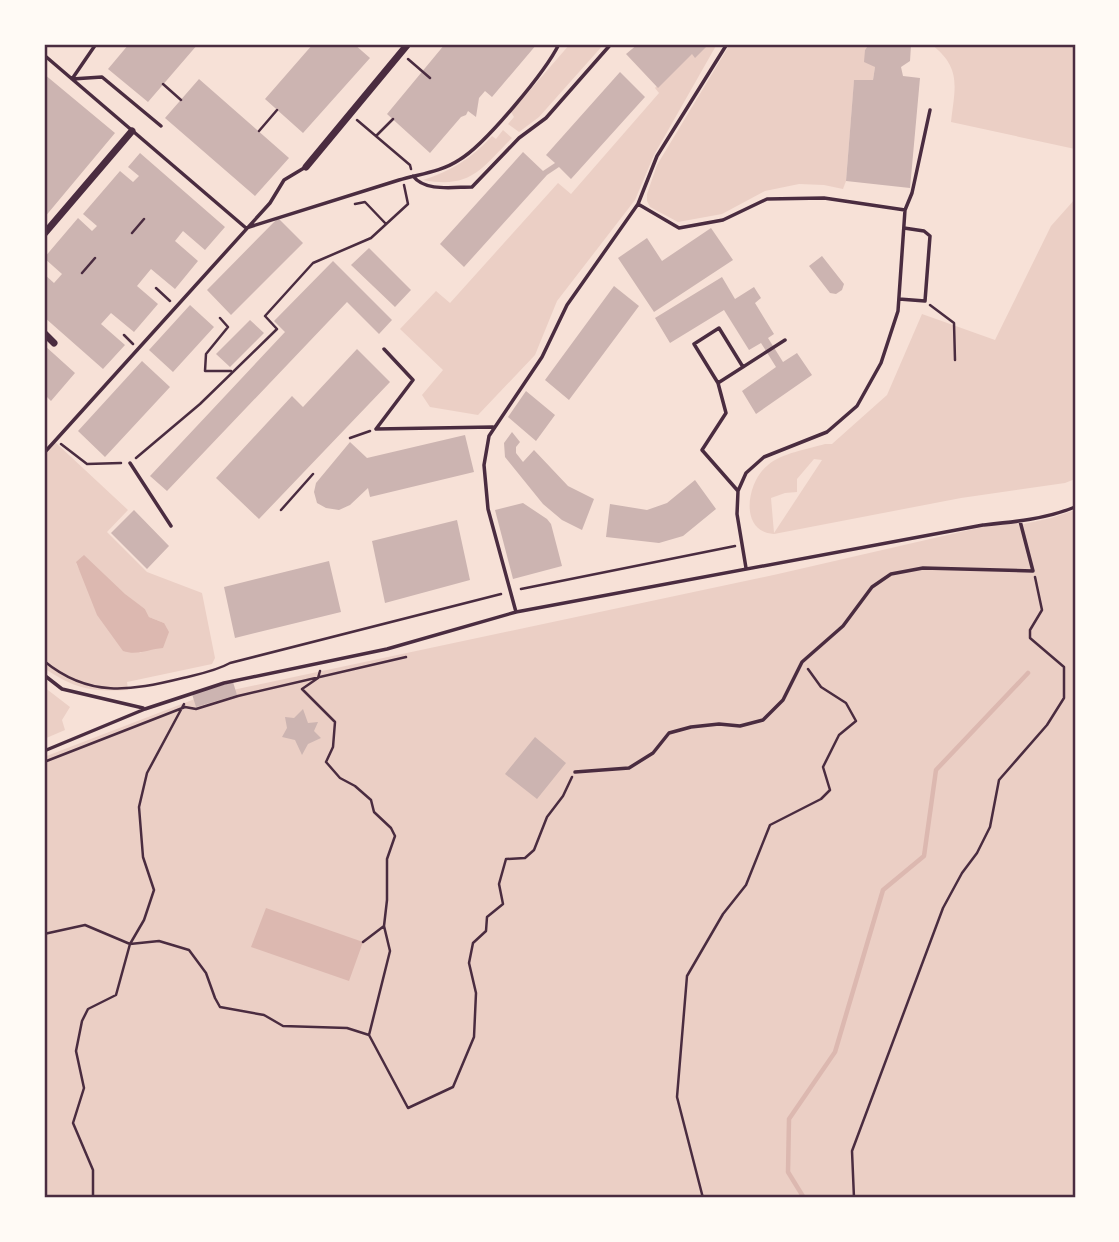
<svg xmlns="http://www.w3.org/2000/svg" width="1119" height="1242" font-family="Manrope,sans-serif">
<style>
.green{fill:#ebcfc5;fill-rule:evenodd}
.water{fill:#dcb8b0}
.lines{fill:none;stroke-linecap:round;stroke-linejoin:round}
.stream{stroke:#dcb8b0;stroke-width:4.5}
.building{fill:#ccb4b1}
.path{stroke:#4a2c40;stroke-width:2.5}
.service{stroke:#4a2c40;stroke-width:3.5}
.minor{stroke:#4a2c40;stroke-width:7}
.neatline{fill:none;stroke:#4a2c40;stroke-width:2.5}
</style>
<rect width="100%" height="100%" fill="#f7e1d7"/>
<!-- green -->
<path class="green" d="M570 44H604L539 117 519 132 508 124 514 117 511 112Z
M696 44H717L654 155 635 200 557 301 535 355 478 415 430 407 422 395 443 370 400 329 436 291 450 303 558 183 571 194 659 93 655 88Z
M730 44H869L865 50 875 67 873 80 854 81 846 181 843 189 824 185 799 184 765 191 722 214 678 222 650 207 647 201V194L657 165Z
M931 44H1075V149L951 122C955 87 962 68 931 44Z
M503 130 512 138C481 169 471 189 423 180 451 171 472 158 492 136L496 139Z
M1075 199V479L1065 483 961 498 774 534C738 532 747 481 768 465 782 453 808 449 825 444H832L887 395 922 314 995 340 1051 226ZM814 459 822 460 774 533 771 498 785 493 797 492V479Z
M55 442 128 510 107 532 147 572 202 593 215 658 212 664 127 682 128 690C91 692 75 689 44 668V456ZM76 563 145 609 149 617 164 623 148 649 140 653 86 583Z
M1075 510V1198H44V757L200 697 778 574 1017 519 1019 525 1051 518Z
M44 687 70 707 62 720 65 730 44 739Z"/>
<!-- water -->
<path class="water" d="M84 555 125 594 145 609 149 617 164 623 169 632 163 648C149 649 137 656 123 651L97 615 76 562Z
M266 908 363 942 349 981 251 947Z"/>
<g class="lines">
<!-- stream -->
<path class="stream" d="M804 1198 788 1172 789 1119 835 1052 883 890 924 856 936 770 1028 673"/>
</g>
<!-- building -->
<path class="building" d="M129 44H198L148 102 108 69Z
M313 44H354L370 58 303 133 265 99Z
M445 44H537L492 97 485 91 479 98 476 117 468 111 466 115 461 117 430 153 387 114Z
M638 44H709L695 58 692 54 658 88 626 54Z
M869 44 911 45 910 61 901 67 903 76 920 78 910 188 846 181 854 80H873L875 67 864 62 865 50Z
M620 72 645 97 571 179 559 167 547 175 464 267 440 244 523 152 543 171 555 163 546 155Z
M44 74 115 133 44 218Z
M199 79 289 158 255 196 165 118Z
M140 153 225 227 205 250 183 231 175 241 198 261 175 289 151 269 137 286 158 304 134 332 111 313 101 324 125 345 103 369 44 317V274L54 283 62 274 44 258 78 218 92 231 97 226 83 214 120 171 133 182 139 176 128 167Z
M278 218 303 243 231 315 207 290Z
M711 228 733 260 654 312 618 258 647 238 662 261Z
M369 248 411 290 395 307 351 265Z
M822 256 844 284 842 290 836 294 830 293 809 266Z
M333 261 392 320 379 334 347 302 167 491 150 476 285 332 274 321Z
M722 277 735 299 754 287 761 298 755 303 774 334 768 338 783 362 797 353 812 375 756 414 742 391 776 367 761 343 749 350 724 310 670 343 655 318Z
M614 286 639 306 569 400 545 380Z
M190 305 214 327 173 372 149 350Z
M250 320 264 333 230 367 216 354Z
M44 345 75 373 51 401 44 394Z
M357 349 390 382 259 519 216 478 292 396 303 407Z
M142 361 170 387 105 457 78 431Z
M526 391 555 415 536 441 508 417Z
M512 432 520 442 516 447V453L523 462 534 450 568 486 594 499 582 530 562 520 543 504 505 457 504 443Z
M465 435 474 472 370 497 368 488 350 505 339 510 326 508 317 503 314 492 316 483 350 442 367 458Z
M695 480 716 509 683 536 659 543 606 537 610 504 647 510 667 503Z
M523 503 547 519 551 524 562 566 513 579 495 510Z
M134 510 169 546 147 569 111 533Z
M457 520 470 580 385 603 372 541Z
M329 561 341 612 235 638 224 587Z
M233 682 237 695 196 707 192 694Z
M303 709 308 723 318 722 314 731 321 738 308 744 302 755 295 740 282 737 287 728 285 717 294 718Z
M535 737 566 763 537 799 505 774Z"/>
<g class="lines">
<!-- path -->
<path class="path" d="M408 59 430 78
M163 84 181 100
M357 120 410 165 411 169
M259 131 277 110
M376 136 393 119
M355 204 365 202 386 224
M132 233 144 219
M82 273 95 258
M156 288 170 301
M930 305 954 323 955 360
M220 318 228 327 206 354 205 371H231
M124 335 133 344
M350 438 370 431
M61 444 87 464 121 463
M136 458 200 404 277 329 265 316 313 263 371 238 408 204 404 185
M281 510 313 474
M521 589 735 546
M44 661C89 698 130 691 183 678 199 674 216 671 230 663L501 594
M320 671 318 678 302 689 335 722 333 747 326 762 340 778 355 786 371 800 374 812 391 828 395 836 387 859V900L384 926 390 951 369 1035 408 1108 453 1087 474 1037 476 993 469 963 473 943 486 931 487 917 503 904 499 884 506 859 525 858 534 850 547 817 563 796 572 777
M44 762 185 707 196 709 238 696 406 657
M44 934 85 925 130 944 159 941 189 950 206 973 215 998 220 1007 264 1015 283 1026 347 1028 369 1035
M363 942 384 926
M93 1198V1170L73 1123 84 1088 76 1051 82 1021 88 1009 116 995 130 944 144 920 154 890 143 857 139 807 147 773 184 704
M703 1198 677 1097 687 976 723 914 746 885 770 825 821 799 830 790 823 767 839 735 856 721 846 703 821 687 808 669
M854 1198 852 1151 943 908 962 873 977 853 990 827 999 780 1047 725 1064 698V667L1030 638V630L1042 610 1035 577"/>
<!-- service -->
<path class="service" d="M44 55 246 228C297 212 348 196 399 180 419 174 441 172 459 160 485 145 546 71 559 44
M72 79 102 77 161 126
M72 79 96 44
M413 176C425 192 453 187 472 187L519 138 546 118 611 44
M638 204 679 228 723 220 767 199 824 198 905 210 898 311 881 363 857 406 827 432 764 457 746 473 738 491 737 514 746 568
M905 210 912 193 930 110
M899 299 925 301 930 236 924 231 904 228
M384 349 413 380 376 429 493 427
M718 383 785 340
M44 453 270 203 284 180 304 168
M130 463 171 526
M738 491 702 450 726 413 718 383 694 344 719 328 743 367
M516 612 488 509 484 465 489 436 542 357 567 305 638 204 657 156 727 44
M44 675 62 689 143 708
M44 751 145 709 224 683 387 649 516 612 983 525C1014 522 1046 519 1075 507
M575 772 629 768 653 753 669 733 691 727 719 724 740 726 763 720 783 700 802 662 843 626 872 587 891 574 923 568 1033 571 1020 521"/>
<!-- minor -->
<path class="minor" d="M306 167 408 44
M44 234 132 131
M44 333 54 343"/>
</g>
<!-- border -->
<rect width="1119" height="1242" fill="none" stroke="#fffaf5" stroke-width="91"/>
<rect x="46" y="46" width="1028" height="1150" class="neatline"/>
</svg>
